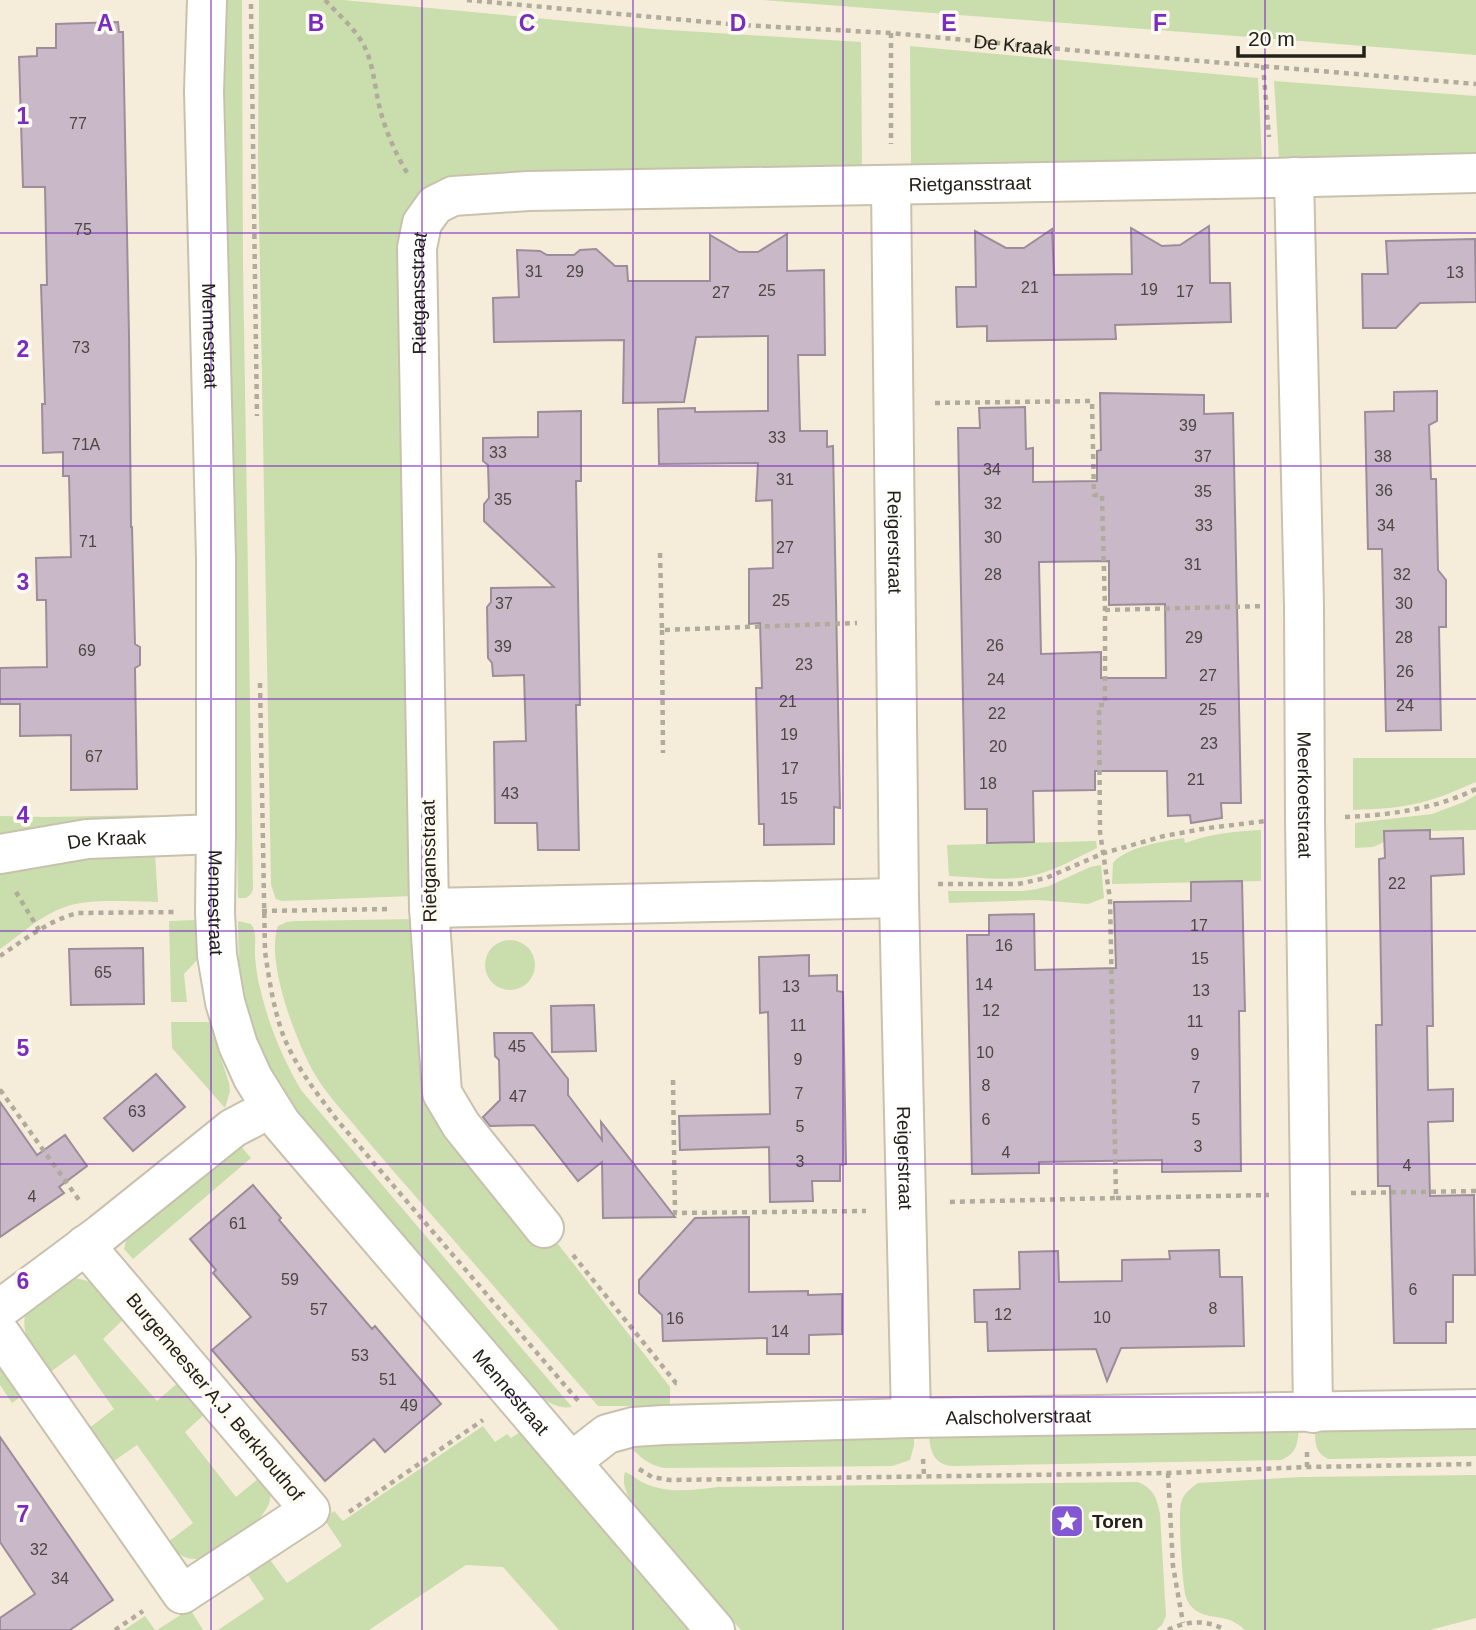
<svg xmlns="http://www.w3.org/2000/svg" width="1476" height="1630" font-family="Helvetica,sans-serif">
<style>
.green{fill:#caddad}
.building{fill:#c9b8c7;stroke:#9d8d9b;stroke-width:2;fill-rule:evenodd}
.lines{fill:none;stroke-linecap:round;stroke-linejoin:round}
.minor-casing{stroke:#c8c1ad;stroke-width:42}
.path{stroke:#b1ab9b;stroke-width:4.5;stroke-dasharray:5 5;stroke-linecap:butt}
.minor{stroke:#fff;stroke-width:38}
.grid{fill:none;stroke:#7b2cbf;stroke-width:2;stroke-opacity:0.55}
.labels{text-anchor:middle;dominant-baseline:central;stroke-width:7;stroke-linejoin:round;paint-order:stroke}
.number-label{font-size:16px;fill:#4c4644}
.street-label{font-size:19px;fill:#222018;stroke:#fefbf2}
.poi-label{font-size:19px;font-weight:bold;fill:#222018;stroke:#fefbf2;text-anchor:start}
.grid-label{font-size:23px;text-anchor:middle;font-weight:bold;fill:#7b2cbf;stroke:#fefbf2;stroke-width:7;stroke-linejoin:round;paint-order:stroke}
</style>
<rect width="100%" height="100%" fill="#f5edd9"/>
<!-- green -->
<path class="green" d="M227 0H242L243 265 253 889 251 894 246 898H238L222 82Z
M259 0H343L654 29 861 42 862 167 469 174C447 177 435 180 418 196L414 896 282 901 276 899 271 885 258 159Z
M762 0H1476V55L1276 39Z
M910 46 1258 78 1262 160 911 165Z
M1274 81 1476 96V155L1279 159Z
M1353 758H1476V782C1461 788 1445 796 1430 800 1404 808 1379 809 1353 810Z
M1476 795V830L1384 832V842L1373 847 1355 848V823L1432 814 1464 802Z
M155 815 59 823 0 834V816L47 817Z
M1261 830V881L1112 884 1113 863C1126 847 1164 841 1184 838L1185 843C1209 834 1236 831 1261 830Z
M1096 841 1097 848C1074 859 1051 873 1026 877 1002 881 973 877 949 876L947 845Z
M155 854 158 902C131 902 89 898 65 907 41 915 20 935 0 949V873C35 872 70 859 105 856 122 854 139 855 155 854Z
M1101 865 1104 898 1088 904 1037 900 949 903 948 891H1023L1037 889 1049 886 1090 867Z
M415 919 421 1096 536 1238 547 1230 670 1387V1406H598C535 1334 472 1261 409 1189 389 1166 369 1143 350 1120 337 1105 324 1090 314 1073 296 1041 265 961 278 926L287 922 296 921Z
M197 920 200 957 184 974 187 1002H171L169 921Z
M238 921 251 924C258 934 254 944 255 956 256 966 257 978 260 988 269 1026 282 1057 301 1090L572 1407C559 1409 548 1403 539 1395L309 1129 279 1087 262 1053 248 1018 239 975Z
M485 965a25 25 0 1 1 50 0a25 25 0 1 1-50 0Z
M171 1022H209L229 1083 230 1091 225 1108 172 1048Z
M239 1144 251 1158 133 1259 124 1249 127 1237Z
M72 1278C98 1279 110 1299 127 1316L103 1339 157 1401 181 1380 208 1411 185 1432 236 1497 264 1474C269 1482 272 1490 270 1500 266 1521 217 1560 195 1559 183 1559 175 1552 168 1542L193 1523 137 1445 111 1463 88 1429 114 1409 75 1354 49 1373C35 1353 19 1335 26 1311Z
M0 1362 23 1395 12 1403 0 1385Z
M1476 1425V1456L1329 1459C1315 1454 1315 1442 1315 1429Z
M483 1426 495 1442 507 1434 511 1438 520 1432 591 1517 688 1630H559L503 1567 466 1565 369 1630H218L264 1599 246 1572 268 1557 287 1583 342 1546 324 1519 334 1511 343 1521Z
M1299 1429C1297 1445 1297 1453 1281 1460L953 1466C934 1465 930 1451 929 1435Z
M914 1436V1445L910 1460 892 1466 666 1468C652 1467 643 1459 633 1450L643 1442Z
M625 1472C632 1474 637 1480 644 1483 668 1494 693 1490 718 1487L1138 1482C1154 1489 1157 1498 1160 1514L1166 1616 1162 1625 1156 1630H741L634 1507C628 1495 621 1485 625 1472Z
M1476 1475V1618L1430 1630H1245C1227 1612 1210 1621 1195 1610 1191 1607 1187 1601 1186 1597 1182 1585 1178 1514 1181 1503 1183 1494 1191 1488 1198 1483L1302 1477Z
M190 1609 203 1630H157Z
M145 1616 155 1630H124Z"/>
<!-- building -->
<path class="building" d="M118 22 119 32H123L129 335 131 527H132L135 644 140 647V665L135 668 137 789 71 790V735L20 736V704H0V668L47 667 46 600H37L36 558 71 557 69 476H63V452L43 453 42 404H45L41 285H47L45 187H23L19 57 37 56V48H56V24Z
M1209 226 1210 283H1230L1231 322 1115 325 1116 339 987 341V326L957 327 956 287H976L975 231 1006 248H1024L1052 229 1054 275 1132 274 1131 228 1162 246 1180 245Z
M787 234V271L824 270 825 355H798L800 431H827V447L833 446 840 808 834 807V844L764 845V824H759L756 688H762L760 623 749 624V569L773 568 772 500 756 501 758 463 659 464 658 409 695 408V412L768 411V336L696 337 684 402 623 403 624 340 494 342 493 298 519 297 517 250 540 251 547 255H574L580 250 596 249 615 266H627L628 281H710V235L739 252H758Z
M1475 239 1476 302 1420 303 1396 328H1363L1362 274H1388L1386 241Z
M1437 391V421L1429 425 1431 479H1436L1438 570 1446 580V627H1439L1441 730 1386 731 1382 549H1368L1365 412 1394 411V392Z
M1100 393 1204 395V414L1233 413 1241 803H1221L1222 818 1191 823 1190 815 1168 816 1167 771H1095V790L1033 791 1034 842 987 843V809H965L958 428H980L979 408 1025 407 1026 449 1033 448V482L1097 481V451L1101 450ZM1109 561V605L1165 604 1166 678H1101V652L1041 654 1039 562Z
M581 411V481H576L580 705H576L579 850H538L537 823H495L494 742 526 741 524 675 493 676 492 663 488 658 487 607 491 602V588L554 587 484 521V504L489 498 488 465 483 461V438L538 437V412Z
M1430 830V839L1463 838 1464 874 1431 876 1433 1026H1427L1428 1090 1453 1089V1121L1428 1122 1430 1196 1474 1195 1475 1275H1453V1322H1446V1343H1394L1390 1186H1378L1376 1025H1382L1379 859 1385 858 1384 831Z
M1242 881 1245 1011H1239L1241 1171 1162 1172V1160L1039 1162V1173L972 1174 967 935H989V915L1034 914 1035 970 1116 968 1114 902 1191 901V882Z
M143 948 144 1004 71 1005 69 949Z
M809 955V976L837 975V991L843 992 846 1164 840 1165V1181H812L813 1201 770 1202 769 1147 680 1150 679 1116 770 1114 768 1012 760 1013 759 957Z
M594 1005 596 1051 552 1052 551 1006Z
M494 1033H532L568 1079V1095L602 1140 601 1122 675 1217 603 1218 602 1162 578 1181 534 1125 490 1126 483 1117 500 1100 499 1060 495 1056Z
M156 1074 185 1107 133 1151 104 1118Z
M0 1102 37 1155 65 1135 87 1166 59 1187 64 1193 0 1237Z
M253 1185 281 1218 279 1220 372 1329 375 1326 441 1404 385 1452 374 1439 325 1481 212 1350 251 1317 213 1273 216 1270 190 1239Z
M749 1217V1292L808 1291V1295L842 1294V1334L809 1335V1354H767V1338L663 1341 662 1315 639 1293V1280L695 1218Z
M1219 1250 1220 1277H1242L1244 1346 1121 1348 1107 1381 1096 1349 988 1351 987 1322H975L974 1290 1020 1289 1019 1252 1058 1251 1059 1282 1122 1281V1260L1170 1259 1169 1251Z
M0 1437 113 1600 70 1630H0V1618L35 1594 0 1542Z"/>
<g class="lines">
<!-- minor casing -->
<g class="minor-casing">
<g id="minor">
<path id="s2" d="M207 0 204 91 216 558V834L215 912 217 955 225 1002 238 1045 253 1078 281 1123 715 1630"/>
<path id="s3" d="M1294 177 1304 606 1305 819 1313 1413"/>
<path id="s4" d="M891 185 899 898 911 1418"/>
<path id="s5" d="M0 854 87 839 216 834"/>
<path d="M429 908 899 898"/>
<path id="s6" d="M544 1228 461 1125 442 1093 429 908 417 248 422 223 435 205 453 196 528 191 1272 178 1476 173"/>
<path d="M0 1309 102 1233 233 1128 271 1108"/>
<path d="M0 1333 182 1594 310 1510 85 1245"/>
<path id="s7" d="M571 1462 607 1434 633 1427 664 1425 911 1418 1476 1409"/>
</g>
</g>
<!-- path -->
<g class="path">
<path d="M325 0C338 14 352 26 362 42 372 59 374 80 378 100 383 126 395 153 409 176"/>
<path id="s1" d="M467 0 740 25 891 33 1092 52 1476 84"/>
<path d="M251 4 257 416"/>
<path d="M891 33V144"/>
<path d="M1263 65 1269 137"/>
<path d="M935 403 1092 401 1094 495H1102L1105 610V705H1099L1100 832 1110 899 1116 1198 947 1202"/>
<path d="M660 553 662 630 857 623"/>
<path d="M1105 610 1265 606"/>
<path d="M662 630 663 753"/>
<path d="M260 683 265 952C269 978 273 1006 282 1032 294 1065 316 1092 337 1120L580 1403"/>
<path d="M1345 817C1390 815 1435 809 1476 789"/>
<path d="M938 884H1018L1046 878 1104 853 1164 836 1208 828 1266 821"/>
<path d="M16 892 39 930"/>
<path d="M262 911 390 909"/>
<path d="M0 956C24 940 49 920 78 913L177 912"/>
<path d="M673 1080 675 1213 866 1211"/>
<path d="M0 1092 1 1091 79 1200"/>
<path d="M1351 1193 1476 1191"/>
<path d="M1116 1198 1269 1195"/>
<path d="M573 1255 676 1383H678"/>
<path d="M923 1459 924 1476"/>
<path d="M1307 1467V1451"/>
<path d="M639 1469 652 1477 670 1480 1168 1473 1307 1467 1476 1464"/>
<path d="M1168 1473 1173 1566 1183 1623"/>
<path d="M349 1512 483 1420"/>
<path d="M115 1630 143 1611"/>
<path d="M1168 1630C1186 1621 1207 1619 1225 1630"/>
</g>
<!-- minor -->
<use href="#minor" class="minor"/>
</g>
<!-- grid -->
<path class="grid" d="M211 0V1630M422 0V1630M633 0V1630M843 0V1630M1054 0V1630M1265 0V1630M0 233H1476M0 466H1476M0 699H1476M0 931H1476M0 1164H1476M0 1397H1476"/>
<!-- icons -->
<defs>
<g id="sight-square" transform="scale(1.75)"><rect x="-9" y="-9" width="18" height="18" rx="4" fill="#8357d1" stroke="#fefbf2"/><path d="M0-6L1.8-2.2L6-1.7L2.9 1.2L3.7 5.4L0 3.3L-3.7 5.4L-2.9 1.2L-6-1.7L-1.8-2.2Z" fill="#fff"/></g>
</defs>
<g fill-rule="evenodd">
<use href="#sight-square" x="1067" y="1521"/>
</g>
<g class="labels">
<!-- number labels -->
<g class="number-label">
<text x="78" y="123">77</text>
<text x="83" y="229">75</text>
<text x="534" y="271">31</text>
<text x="575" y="271">29</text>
<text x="1455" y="272">13</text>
<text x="1030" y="287">21</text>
<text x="1149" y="289">19</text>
<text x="767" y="290">25</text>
<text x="1185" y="291">17</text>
<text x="721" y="292">27</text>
<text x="81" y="347">73</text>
<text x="1188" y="425">39</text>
<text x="777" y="437">33</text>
<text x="86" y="444">71A</text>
<text x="498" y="452">33</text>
<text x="1203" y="456">37</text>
<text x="1383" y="456">38</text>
<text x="992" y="469">34</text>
<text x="785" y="479">31</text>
<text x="1384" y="490">36</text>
<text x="1203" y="491">35</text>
<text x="503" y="499">35</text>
<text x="993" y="503">32</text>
<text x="1204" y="525">33</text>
<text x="1386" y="525">34</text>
<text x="993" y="537">30</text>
<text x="88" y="541">71</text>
<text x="785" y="547">27</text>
<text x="1193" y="564">31</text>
<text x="993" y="574">28</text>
<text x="1402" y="574">32</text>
<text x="781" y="600">25</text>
<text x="504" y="603">37</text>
<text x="1404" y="603">30</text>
<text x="1194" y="637">29</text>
<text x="1404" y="637">28</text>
<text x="995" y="645">26</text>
<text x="503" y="646">39</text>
<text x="87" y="650">69</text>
<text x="804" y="664">23</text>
<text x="1405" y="671">26</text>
<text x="1208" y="675">27</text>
<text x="996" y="679">24</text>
<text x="788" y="701">21</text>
<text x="1405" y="705">24</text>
<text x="1208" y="709">25</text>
<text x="997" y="713">22</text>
<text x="789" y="734">19</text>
<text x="1209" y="743">23</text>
<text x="998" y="746">20</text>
<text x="94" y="756">67</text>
<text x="790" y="768">17</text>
<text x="1196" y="779">21</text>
<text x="988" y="783">18</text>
<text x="510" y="793">43</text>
<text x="789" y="798">15</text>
<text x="1397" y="883">22</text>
<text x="1199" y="925">17</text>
<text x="1004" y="945">16</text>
<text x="1200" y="958">15</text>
<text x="103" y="972">65</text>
<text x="984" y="984">14</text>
<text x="791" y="986">13</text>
<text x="1201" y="990">13</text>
<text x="991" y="1010">12</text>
<text x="1195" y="1021">11</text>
<text x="798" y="1025">11</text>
<text x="517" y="1046">45</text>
<text x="985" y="1052">10</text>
<text x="1195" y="1054">9</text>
<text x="798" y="1059">9</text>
<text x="986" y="1085">8</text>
<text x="1196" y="1087">7</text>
<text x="799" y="1093">7</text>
<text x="518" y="1096">47</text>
<text x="137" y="1111">63</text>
<text x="986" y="1119">6</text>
<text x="1196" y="1119">5</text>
<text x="800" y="1126">5</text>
<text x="1198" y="1146">3</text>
<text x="1006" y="1152">4</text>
<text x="800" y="1161">3</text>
<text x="1407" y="1165">4</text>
<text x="32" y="1196">4</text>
<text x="238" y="1223">61</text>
<text x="290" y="1279">59</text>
<text x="1413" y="1289">6</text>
<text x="1213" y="1308">8</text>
<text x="319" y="1309">57</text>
<text x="1003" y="1314">12</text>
<text x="1102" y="1317">10</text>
<text x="675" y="1318">16</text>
<text x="780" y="1331">14</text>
<text x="360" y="1355">53</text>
<text x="388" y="1379">51</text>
<text x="409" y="1405">49</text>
<text x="39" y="1549">32</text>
<text x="60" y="1578">34</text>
</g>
<!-- street labels -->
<g class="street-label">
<text stroke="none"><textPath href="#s1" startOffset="548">De Kraak</textPath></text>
<text stroke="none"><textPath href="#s6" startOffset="1600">Rietgansstraat</textPath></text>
<text stroke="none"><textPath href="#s6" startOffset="970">Rietgansstraat</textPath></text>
<text stroke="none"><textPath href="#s2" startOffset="336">Mennestraat</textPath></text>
<text stroke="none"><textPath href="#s4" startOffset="357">Reigerstraat</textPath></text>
<text stroke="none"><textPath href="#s3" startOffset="618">Meerkoetstraat</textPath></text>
<text stroke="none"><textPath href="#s5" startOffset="108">De Kraak</textPath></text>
<text transform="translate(429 861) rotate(-91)">Rietgansstraat</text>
<text stroke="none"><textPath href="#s2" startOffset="903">Mennestraat</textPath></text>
<text stroke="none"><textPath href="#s4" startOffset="973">Reigerstraat</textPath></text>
<text stroke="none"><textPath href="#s2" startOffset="1491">Mennestraat</textPath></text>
<text transform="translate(215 1397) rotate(50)">Burgemeester A.J. Berkhouthof</text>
<text stroke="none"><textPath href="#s7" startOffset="458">Aalscholverstraat</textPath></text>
</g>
<!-- poi labels -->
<g class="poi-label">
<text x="1092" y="1521">Toren</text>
</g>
</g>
<g class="grid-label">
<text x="105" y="31">A</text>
<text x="316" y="31">B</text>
<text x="527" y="31">C</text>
<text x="738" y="31">D</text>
<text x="949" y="31">E</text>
<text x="1160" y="31">F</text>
<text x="23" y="124">1</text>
<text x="23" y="357">2</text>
<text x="23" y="590">3</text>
<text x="23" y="823">4</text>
<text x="23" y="1056">5</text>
<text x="23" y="1289">6</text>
<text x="23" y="1522">7</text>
</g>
<!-- scale -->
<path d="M1238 46v10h126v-10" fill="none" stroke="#222018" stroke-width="3.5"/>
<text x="1248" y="46" font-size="21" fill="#222018" stroke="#fefbf2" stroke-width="5" paint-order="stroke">20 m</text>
</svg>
